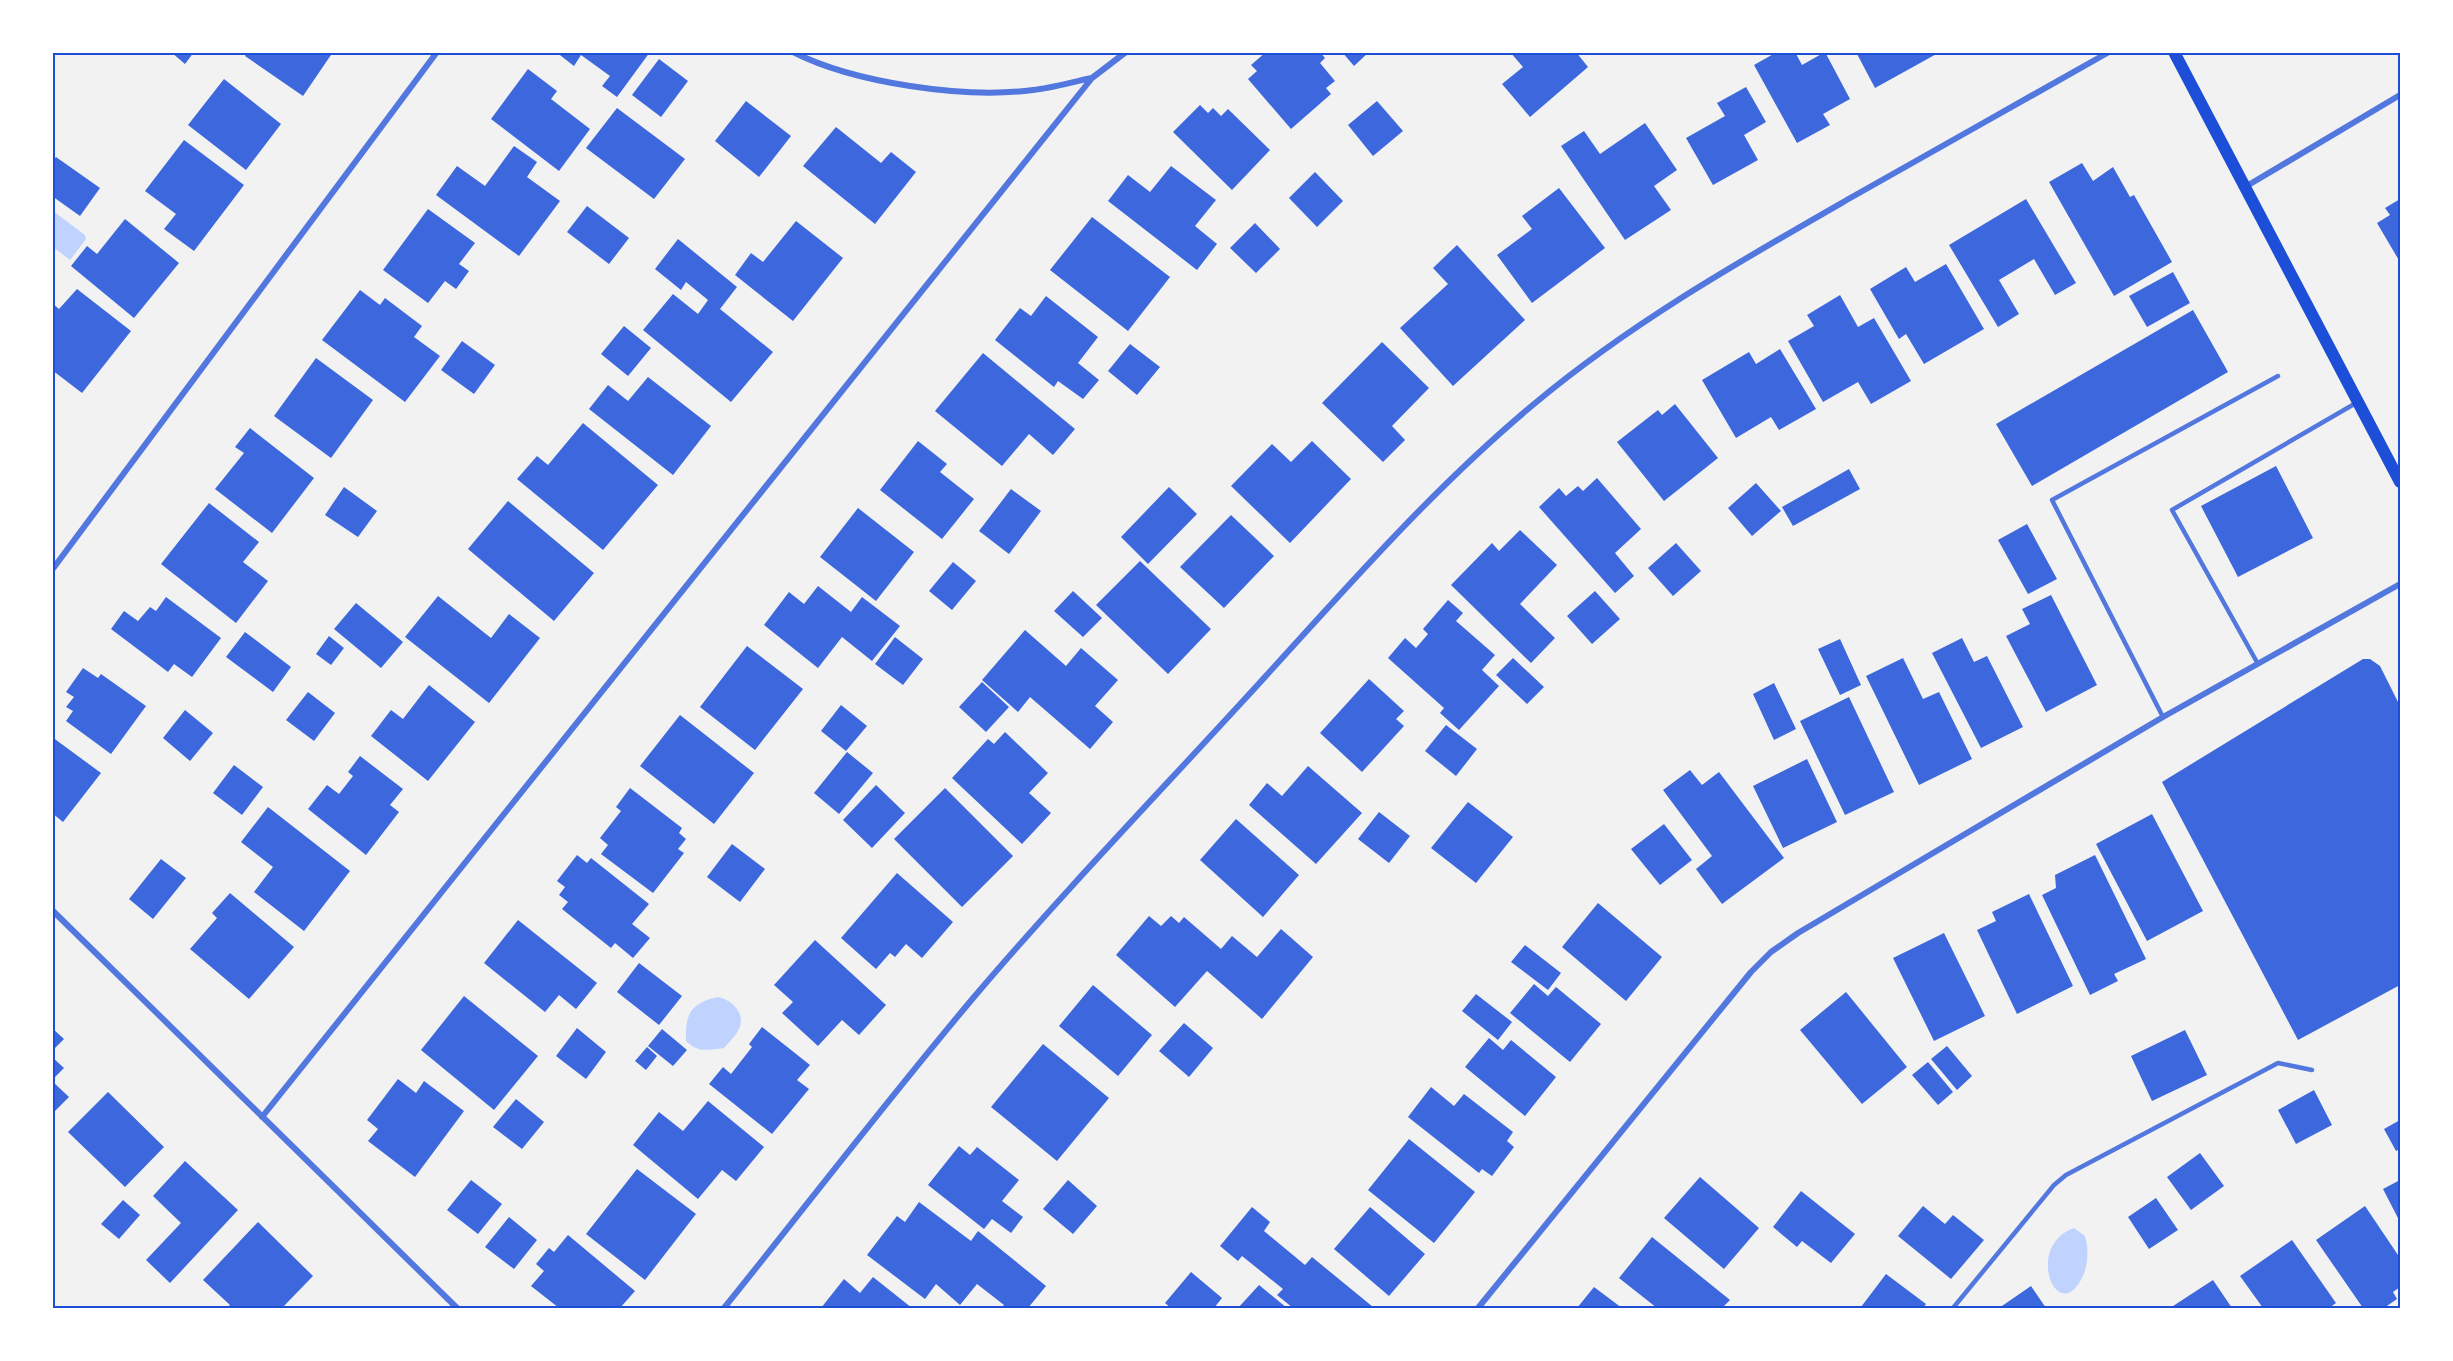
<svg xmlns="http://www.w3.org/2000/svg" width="2453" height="1361" font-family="'Sofia Sans Condensed',sans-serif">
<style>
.water{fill:#bfd3fe}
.building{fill:#3d67dc}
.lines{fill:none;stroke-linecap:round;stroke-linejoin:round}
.service{stroke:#5277de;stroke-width:4.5}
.minor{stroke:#5277de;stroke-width:6}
.secondary{stroke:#1d4ed8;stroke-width:12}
.neatline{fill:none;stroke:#1d4ed8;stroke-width:2}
</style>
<rect width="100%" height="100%" fill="#f2f2f2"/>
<!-- water -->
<path class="water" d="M53 211 85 235 86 239 70 260 53 247Z
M718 997C732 1000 746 1013 739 1029 736 1036 728 1043 724 1048 708 1050 698 1053 686 1041 685 1013 691 1003 718 997Z
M2074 1228 2085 1236C2089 1249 2088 1264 2083 1276 2058 1329 2023 1246 2074 1228Z"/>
<!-- building -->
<path class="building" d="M171 52H194L185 64Z
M247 52H333L303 96 245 56Z
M556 52H650L617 97 602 86 610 76 581 55 574 66Z
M1266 52H1320L1325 58 1320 63 1335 81 1326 88 1331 94 1291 129 1248 79 1257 71 1251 65Z
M1342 52H1369L1354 66Z
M1510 52H1576L1588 67 1530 117 1502 84 1523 67Z
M1777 52H1795L1802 65 1825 52 1850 99 1823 114 1830 125 1797 143 1754 65Z
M1856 52H1940L1875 88Z
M659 59 688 81 661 117 632 95Z
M528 69 557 91 551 99 590 129 559 171 491 119Z
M224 79 281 124 246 170 188 125Z
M1746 87 1766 122 1744 135 1758 160 1713 185 1686 138 1725 116 1717 103Z
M746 101 791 136 759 177 715 141Z
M1377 101 1403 131 1373 156 1348 125Z
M1200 105 1208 113 1213 108 1221 116 1228 109 1270 150 1232 190 1173 132Z
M617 108 685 159 654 199 586 148Z
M1645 123 1677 170 1654 186 1671 210 1625 240 1561 146 1584 131 1600 154Z
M836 127 881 163 891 152 916 172 875 224 803 166Z
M184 140 244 185 194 251 164 229 176 214 145 191Z
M514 146 537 162 527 177 560 201 519 256 436 195 457 166 485 186Z
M56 157 100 188 80 216 52 196V162Z
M2082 163 2093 181 2113 167 2130 197 2134 195 2172 262 2114 296 2049 182Z
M1171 166 1216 200 1195 226 1217 244 1197 270 1108 201 1128 175 1150 192Z
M1315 172 1343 201 1317 227 1289 198Z
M1559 188 1605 248 1532 303 1497 255 1532 229 1522 216Z
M2026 199 2076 283 2055 295 2034 259 1999 280 2019 314 1998 327 1949 245Z
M2400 199V262L2377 223 2390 215 2385 208Z
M587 206 629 238 609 264 567 232Z
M428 209 475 243 459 264 469 271 456 289 445 281 428 303 383 270Z
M1092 217 1170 277 1128 331 1050 270Z
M125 219 179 263 134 318 71 266 87 246 97 254Z
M796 221 843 258 793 321 735 275 751 253 763 262Z
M1255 223 1280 249 1256 273 1230 248Z
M678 239 737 287 720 309 773 352 731 402 643 330 673 294 698 314 708 300 686 282 681 290 655 269Z
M1457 245 1525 320 1453 386 1400 328 1448 284 1433 268Z
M1946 264 1984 329 1924 364 1906 334 1899 339 1870 289 1906 267 1915 282Z
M2173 272 2190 303 2147 327 2129 296Z
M77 289 131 331 82 393 52 370V303L59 309Z
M360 290 380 305 385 298 422 326 414 337 440 356 405 402 322 340Z
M1840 295 1858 327 1874 318 1911 381 1871 404 1858 382 1823 402 1788 341 1814 326 1807 315Z
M1046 296 1098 337 1078 363 1099 380 1083 399 1058 381 1054 387 995 340 1020 308 1031 316Z
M2193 310 2228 372 2032 486 1996 424Z
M624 326 651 348 628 376 601 354Z
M462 341 495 365 474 394 441 370Z
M1382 342 1429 388 1392 426 1405 440 1383 462 1322 403Z
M1130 344 1160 367 1137 395 1108 371Z
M1780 349 1816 409 1779 430 1771 417 1736 438 1702 380 1749 352 1756 364Z
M983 353 1075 429 1053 455 1029 434 1002 466 935 411Z
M316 358 373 400 331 458 274 416Z
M648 377 711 426 673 475 589 409 608 385 628 401Z
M1675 404 1718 458 1664 501 1617 442 1658 410 1662 415Z
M583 423 658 485 603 550 517 479 537 456 548 465Z
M250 428 314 478 272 533 215 489 244 453 235 447Z
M918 441 947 464 940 472 974 499 942 539 880 490Z
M1312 441 1351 479 1290 543 1231 486 1272 444 1291 462Z
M2276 466 2313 538 2238 577 2201 506Z
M1849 469 1860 489 1793 526 1782 507Z
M1597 478 1641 529 1615 553 1634 576 1615 593 1539 507 1559 488 1566 496 1578 486 1583 491Z
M1756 483 1781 511 1752 536 1728 508Z
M344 487 377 511 358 537 325 515Z
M1169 487 1197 514 1148 564 1121 537Z
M1011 489 1041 511 1009 554 979 531Z
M508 501 594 573 554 621 468 549Z
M209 503 259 542 243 562 268 581 236 623 161 564Z
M858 508 914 552 876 601 820 557Z
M1231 515 1274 556 1224 608 1180 567Z
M2027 524 2057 579 2028 594 1998 540Z
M1520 530 1557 565 1520 604 1555 638 1531 663 1451 585 1492 543 1499 551Z
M1676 543 1701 571 1673 596 1648 568Z
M1140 561 1211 629 1168 674 1096 605Z
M953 562 976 581 952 610 929 591Z
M818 586 851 612 862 597 900 626 872 661 842 637 818 668 764 625 789 592 804 604Z
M1073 591 1102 618 1083 637 1054 611Z
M1595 591 1620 619 1592 644 1567 616Z
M2051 595 2097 685 2046 712 2006 636 2030 624 2022 609Z
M438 596 491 638 509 614 540 638 489 703 405 637Z
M166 597 221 638 192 677 174 664 168 672 111 629 124 611 138 621 150 607 156 611Z
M1448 600 1463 613 1456 621 1495 655 1482 670 1499 686 1459 730 1440 713 1444 708 1388 658 1405 638 1416 648 1428 634 1423 629Z
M356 603 403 642 381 668 334 629Z
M1025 630 1066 666 1081 648 1118 680 1095 706 1113 722 1090 749 1030 697 1018 712 982 680Z
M245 632 291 667 273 692 226 657Z
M329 636 344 648 331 665 316 654Z
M895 637 923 659 903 685 875 664Z
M1962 638 1974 662 1987 656 2023 727 1981 748 1932 653Z
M1840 639 1861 685 1840 695 1818 649Z
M747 646 803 689 755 750 700 707Z
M1513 658 1544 687 1527 704 1496 675Z
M1903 658 1923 699 1939 692 1972 759 1919 785 1866 676Z
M2363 659H2370L2380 666 2400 706V985L2298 1040 2162 782Z
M83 668 98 678 101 674 146 706 111 754 66 721 73 711 66 707 74 697 66 692Z
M1369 679 1404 711 1396 719 1404 726 1362 772 1320 733Z
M982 682 1009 707 986 732 959 707Z
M1774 683 1796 729 1774 740 1753 694Z
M429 685 475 722 428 781 371 736 391 710 403 719Z
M308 692 335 713 314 741 286 720Z
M1849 697 1894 792 1845 815 1800 721Z
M841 705 867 726 846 751 821 731Z
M185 710 213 733 190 761 163 738Z
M680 715 754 773 714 824 640 766Z
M1446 725 1477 749 1456 776 1425 751Z
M1005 732 1048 773 1029 793 1051 813 1022 844 952 778 988 739 994 744Z
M52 737 101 773 63 822 52 813Z
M847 752 873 773 839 814 814 793Z
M360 756 403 789 390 805 399 812 366 855 308 809 327 785 339 794 353 776 348 772Z
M1807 759 1837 822 1783 848 1753 786Z
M234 765 263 787 242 815 213 793Z
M1308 766 1362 813 1316 864 1249 805 1267 783 1282 796Z
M1690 770 1702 785 1719 772 1784 858 1722 904 1696 869 1712 856 1663 790Z
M876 785 905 813 872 848 843 820Z
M630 788 682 828 679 833 686 839 678 849 684 853 653 893 601 854 608 845 600 838 621 811 616 807Z
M945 788 1013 856 962 907 894 839Z
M1468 802 1513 837 1476 883 1431 848Z
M268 807 350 871 304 931 254 892 273 867 241 842Z
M1379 812 1410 836 1389 863 1358 839Z
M2152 814 2203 911 2147 941 2096 844Z
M1236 819 1299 875 1263 917 1200 860Z
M1664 824 1692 860 1660 885 1631 849Z
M732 844 765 869 740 902 707 877Z
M577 855 587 863 591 858 649 904 632 924 650 938 633 958 615 943 611 948 562 909 568 902 559 895 565 887 557 881Z
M2095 855 2146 959 2114 974 2118 981 2090 995 2042 895 2056 888 2055 875Z
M161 859 186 878 153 919 129 899Z
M897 873 953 922 922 958 906 944 895 957 890 953 876 969 841 938Z
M230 893 294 947 249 999 190 949 217 918 212 913Z
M2029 894 2073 986 2017 1014 1977 930 1996 921 1992 912Z
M1598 903 1662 957 1626 1001 1562 947Z
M1149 916 1161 926 1171 916 1179 923 1184 917 1221 949 1232 936 1257 957 1281 929 1313 957 1262 1019 1207 971 1175 1007 1116 955Z
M518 920 597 983 576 1009 559 995 545 1012 484 963Z
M1944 933 1985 1016 1934 1041 1893 958Z
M815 940 886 1005 859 1035 842 1020 818 1046 782 1013 793 1002 774 985Z
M1525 945 1561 973 1548 990 1511 962Z
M639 963 682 996 659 1025 617 992Z
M1534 984 1548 996 1556 987 1601 1024 1570 1062 1510 1013Z
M1093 985 1152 1035 1118 1076 1059 1026Z
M1846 992 1907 1067 1862 1104 1800 1030Z
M1476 994 1512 1022 1498 1040 1462 1011Z
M464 996 538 1056 494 1110 421 1050Z
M1184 1023 1213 1048 1189 1077 1159 1051Z
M762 1027 810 1065 797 1080 809 1089 772 1134 709 1084 723 1067 731 1074 752 1047 749 1044Z
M52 1028 64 1039 52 1051Z
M577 1028 606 1052 586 1079 556 1056Z
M662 1029 687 1050 673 1066 648 1046Z
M2185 1030 2207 1075 2152 1101 2131 1056Z
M1489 1038 1503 1050 1511 1040 1556 1077 1525 1116 1465 1067Z
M1043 1044 1109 1098 1057 1161 991 1107Z
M1947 1046 1972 1076 1957 1090 1931 1059Z
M647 1047 657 1056 646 1070 635 1061Z
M52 1057 64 1068 52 1080Z
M1928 1062 1953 1092 1938 1105 1912 1075Z
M398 1079 416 1093 424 1081 464 1111 415 1177 368 1141 378 1129 367 1120Z
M52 1081 69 1097 52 1114Z
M1431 1087 1454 1106 1464 1094 1513 1132 1507 1141 1514 1147 1492 1176 1482 1169 1479 1173 1408 1117Z
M2314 1090 2332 1125 2296 1144 2278 1110Z
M108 1092 164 1147 125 1187 68 1132Z
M516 1099 544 1122 522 1149 493 1127Z
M708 1101 764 1147 736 1181 722 1170 698 1199 633 1145 659 1112 683 1131Z
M2400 1120V1149L2396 1151 2384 1129Z
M1409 1139 1475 1192 1434 1243 1368 1190Z
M959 1146 970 1155 977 1147 1019 1180 1002 1201 1023 1217 1011 1233 992 1219 984 1229 928 1185Z
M2200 1153 2224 1186 2191 1210 2167 1177Z
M185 1161 238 1210 170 1283 146 1260 181 1223 153 1196Z
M637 1169 696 1214 645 1280 586 1234Z
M1700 1177 1759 1228 1724 1269 1664 1218Z
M471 1180 502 1204 478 1234 447 1210Z
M1068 1180 1097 1206 1073 1234 1043 1209Z
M2400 1180V1222L2383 1189Z
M1801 1191 1855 1234 1831 1263 1802 1241 1797 1247 1773 1227Z
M2156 1198 2178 1230 2149 1249 2128 1217Z
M123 1200 140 1215 119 1239 101 1224Z
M919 1202 971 1241 978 1231 1046 1286 1028 1308H1001L1004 1305 977 1284 960 1305 936 1284 925 1299 867 1255 897 1216 905 1222Z
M1923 1206 1945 1224 1953 1215 1984 1240 1951 1279 1898 1236Z
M2365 1206 2400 1258V1287L2393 1292 2397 1299 2384 1308H2363L2316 1240Z
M1252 1207 1270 1222 1264 1231 1305 1265 1312 1257 1373 1307 1372 1308H1293L1277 1295 1283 1289 1242 1256 1238 1261 1220 1246Z
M1370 1207 1425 1254 1389 1296 1334 1249Z
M509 1217 537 1240 514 1269 485 1247Z
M258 1222 313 1276 282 1308H227L230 1305 203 1280Z
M568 1235 635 1291 620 1308H559L531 1286 544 1271 536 1264 549 1248 554 1252Z
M1652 1237 1730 1300 1722 1308H1657L1619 1278Z
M2292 1240 2336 1303 2329 1308H2263L2240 1276Z
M1191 1272 1222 1298 1214 1308H1171L1165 1303Z
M1886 1274 1926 1304 1923 1308 1861 1307Z
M873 1277 912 1308H821L844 1279 860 1293Z
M2213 1280 2232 1308H2170Z
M1259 1285 1287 1308H1238Z
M2031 1286 2046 1308H1999Z
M1594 1287 1622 1308H1577Z"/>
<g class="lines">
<!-- service -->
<path class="service" d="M2258 664 2172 510 2356 403
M2163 717 2052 500 2278 376
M1953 1308 2054 1185 2066 1175 2278 1063 2312 1070"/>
<!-- minor -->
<path class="minor" d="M793 52C854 83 964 99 1033 90 1052 88 1072 82 1092 78
M2245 187 2400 95
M52 570 437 52
M52 910 457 1308
M262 1117 1092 78 1126 52
M724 1308C807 1205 888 1099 974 997 1060 896 1152 800 1242 702 1336 600 1427 493 1534 404 1632 322 1742 260 1852 197 1938 149 2023 100 2109 52
M1478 1308 1751 972 1771 952 1798 933 2163 717 2400 584"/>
<!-- secondary -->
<path class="secondary" d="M2174 52 2400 482"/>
</g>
<!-- border -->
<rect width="2453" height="1361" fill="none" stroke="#ffffff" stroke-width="108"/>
<rect x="54" y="54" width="2345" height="1253" class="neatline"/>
</svg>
